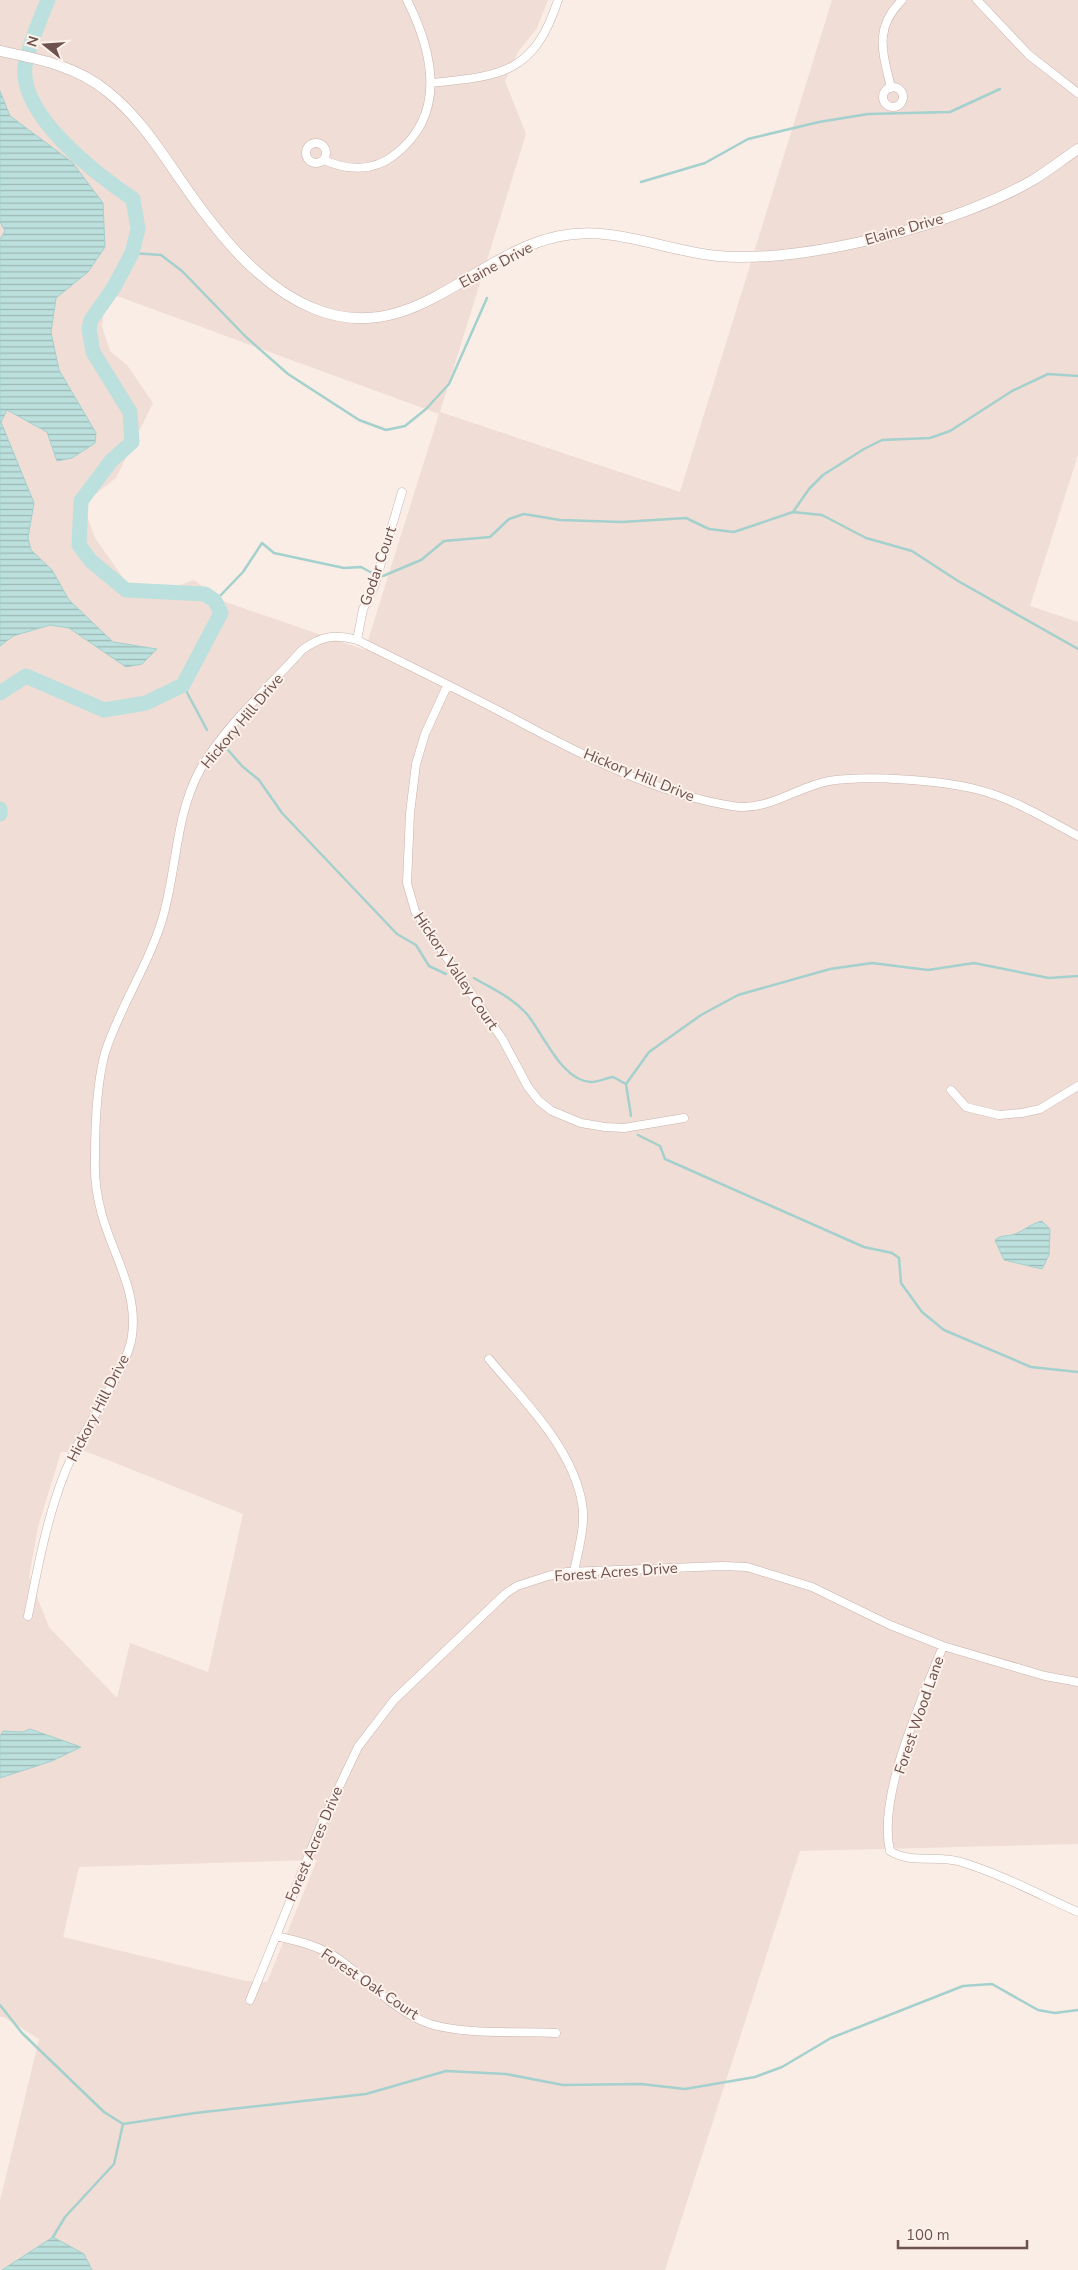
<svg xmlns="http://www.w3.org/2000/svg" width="1078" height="2270" font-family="'Nunito Sans',sans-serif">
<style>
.residential{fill:#f0ddd5;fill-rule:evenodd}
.water{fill:url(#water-rules);stroke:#a4d0cd}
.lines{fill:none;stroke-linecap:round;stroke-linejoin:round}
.stream{stroke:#a4d0cd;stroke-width:2.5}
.river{stroke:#bce0dd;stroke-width:15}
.minor-casing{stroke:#c8b3ad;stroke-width:9}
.tertiary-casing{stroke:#c8b3ad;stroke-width:11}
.minor{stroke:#fff;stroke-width:8}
.tertiary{stroke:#fff;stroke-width:10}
.labels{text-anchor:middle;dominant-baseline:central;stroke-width:4;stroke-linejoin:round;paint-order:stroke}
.street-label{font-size:15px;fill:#6e524e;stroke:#fcf1eb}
</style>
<defs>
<pattern id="water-rules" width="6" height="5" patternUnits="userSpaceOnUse" patternTransform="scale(1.25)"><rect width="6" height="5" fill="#bce0dd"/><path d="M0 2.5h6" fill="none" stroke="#9db8b5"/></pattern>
</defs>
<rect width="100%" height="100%" fill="#f9ede5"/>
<!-- residential -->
<path class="residential" d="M0 0H548L537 28 518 52 505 81 526 134 440 412 680 492 832 0H1078V455L1030 606 1078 622V1844L800 1851 665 2270H0V2201L39 2039 4 2017H0ZM117 296 439 414 365 650 220 600 194 580 148 596 129 586 95 538 83 504 116 478 153 403 127 365 110 351 102 326 104 311ZM85 1451 243 1514 208 1672 130 1643 117 1698 49 1627 29 1577 38 1527 61 1452ZM317 1860 267 1982 246 1981 63 1937 79 1867Z"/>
<!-- water -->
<path class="water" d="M0 91 10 116 72 162 103 203 105 247 88 272 56 298 51 332 59 370 96 433 95 443 72 458 57 461 47 432 7 410 1 422 34 503 28 538 31 550 52 570 69 600 113 642 157 649 142 664 126 667 69 628 50 625 13 636 0 646V239L5 231 0 222Z
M1042 1221 1050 1229 1049 1255 1042 1269 1004 1260 995 1240C1002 1234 1007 1237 1015 1234 1023 1231 1030 1224 1042 1221Z
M30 1729 81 1747 52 1761 0 1778V1736L3 1731 23 1732Z
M53 2237 84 2254 92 2270H2Z"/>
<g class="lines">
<!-- stream -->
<path class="stream" d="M641 182 705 163 748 139 819 122 868 114 950 112 1000 89
M132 253 161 255 182 271 246 337 288 374 359 420 386 430 405 426 426 409 449 384 487 298
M793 512 809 489 823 475 864 449 882 440 930 438 950 431 1012 391 1048 374 1078 376
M383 576 421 560 444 541 490 537 509 519 524 514 560 520 622 522 686 518 709 529 734 532 793 512 822 515 866 538 912 551 958 581 1078 649
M221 613 218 598 243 572 262 543 274 553 344 568 361 567 376 575
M183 685 207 730
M228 750 242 766 259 780 282 813 397 934 416 945 429 966 446 974
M474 978C493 989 511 997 526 1013 542 1031 561 1081 591 1082 598 1082 606 1078 613 1077L626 1084
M631 1116 626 1084 649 1052 701 1015 738 995 830 969 872 963 928 970 974 963 1049 978 1078 976
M638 1135 660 1146 665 1159 864 1247 892 1253 899 1258 901 1283 922 1312 944 1330 1031 1367 1078 1372
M0 2005 22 2033 104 2112 123 2124 195 2113 366 2094 446 2071 506 2074 563 2085 641 2084 685 2089 755 2077 782 2067 831 2038 963 1986 992 1984 1038 2010 1055 2013 1078 2010
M53 2237 65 2217 114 2164 123 2124"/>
<!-- river -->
<path class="river" d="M0 693 26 676 104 710 146 703 183 685 221 613 215 601 205 594 126 590 91 561 79 545 81 501 111 461 132 442 130 412 93 352 89 329 91 320 114 287 132 253 138 229 133 199C96 174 19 115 25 66 28 49 41 16 48 0
M0 809V814"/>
<!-- minor casing -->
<g class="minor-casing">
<path id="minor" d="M977 0 1029 55 1078 93
M431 83C501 76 534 74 558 0
M883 97a10 10 0 1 1 20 0a10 10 0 1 1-20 0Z
M891 88C883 52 873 29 902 0
M306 153a10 10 0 1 1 20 0a10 10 0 1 1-20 0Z
M324 160C346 170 372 172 393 156 447 116 434 54 407 0
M357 640 363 609 374 587 402 492
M447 686 425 734 416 764 410 813 407 883 415 911 503 1040 528 1087 539 1101 552 1111 581 1123 605 1127 624 1128 684 1118
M951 1090 966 1107 999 1115 1022 1113 1040 1109 1078 1086
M489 1359C524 1401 572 1447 582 1503 586 1526 578 1550 574 1572
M28 1616C39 1562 49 1504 73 1454 88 1422 128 1368 132 1336 138 1291 114 1257 102 1215 97 1197 94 1178 95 1158 95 1128 97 1082 105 1053 120 1005 151 962 164 913 177 865 176 814 200 770 223 728 270 686 302 650 321 636 334 634 357 640 406 664 455 688 503 713 575 751 651 793 732 806 768 812 796 787 829 781 867 775 941 780 979 790 1014 799 1046 819 1078 836
M943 1646C922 1700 877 1795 890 1851 910 1864 939 1855 961 1862 1001 1874 1040 1895 1078 1912
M276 1936C298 1941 320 1946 340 1960 369 1981 395 2012 430 2024 467 2035 517 2031 556 2033
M250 2000 321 1825 358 1747 394 1700 505 1594 517 1586 548 1576 567 1572 722 1566 747 1567 812 1587 890 1625 943 1646 1045 1676 1078 1682"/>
</g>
<!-- tertiary casing -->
<g class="tertiary-casing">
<path id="tertiary" d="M0 51C39 59 77 66 108 92 139 117 160 150 182 182 215 230 259 287 315 309 413 348 473 253 560 236 614 225 665 251 718 256 804 264 958 224 1033 180 1048 171 1063 159 1078 149"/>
</g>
<!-- minor -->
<use href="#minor" class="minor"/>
<!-- tertiary -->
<use href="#tertiary" class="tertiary"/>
</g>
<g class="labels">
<!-- street labels -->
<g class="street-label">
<text transform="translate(904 229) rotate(-16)">Elaine Drive</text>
<text transform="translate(496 265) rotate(-28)">Elaine Drive</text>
<text transform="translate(378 566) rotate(-71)">Godar Court</text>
<text transform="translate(242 721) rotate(-50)">Hickory Hill Drive</text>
<text transform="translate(639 775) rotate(22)">Hickory Hill Drive</text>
<text transform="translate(456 971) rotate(56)">Hickory Valley Court</text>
<text transform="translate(98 1408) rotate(-63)">Hickory Hill Drive</text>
<text transform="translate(616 1572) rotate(-4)">Forest Acres Drive</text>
<text transform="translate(919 1715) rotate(-71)">Forest Wood Lane</text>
<text transform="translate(314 1844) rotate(-67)">Forest Acres Drive</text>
<text transform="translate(370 1984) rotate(34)">Forest Oak Court</text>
</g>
</g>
<!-- north arrow -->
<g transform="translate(45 45) rotate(287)" stroke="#fcf1eb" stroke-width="4" paint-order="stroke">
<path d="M0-4L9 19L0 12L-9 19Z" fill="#6e524e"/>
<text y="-8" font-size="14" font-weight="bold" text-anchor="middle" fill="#6e524e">N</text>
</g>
<!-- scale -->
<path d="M898 2240v8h129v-8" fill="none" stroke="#6e524e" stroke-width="2.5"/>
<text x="906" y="2240" font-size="15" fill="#6e524e" stroke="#fcf1eb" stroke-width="4" paint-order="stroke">100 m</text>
</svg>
